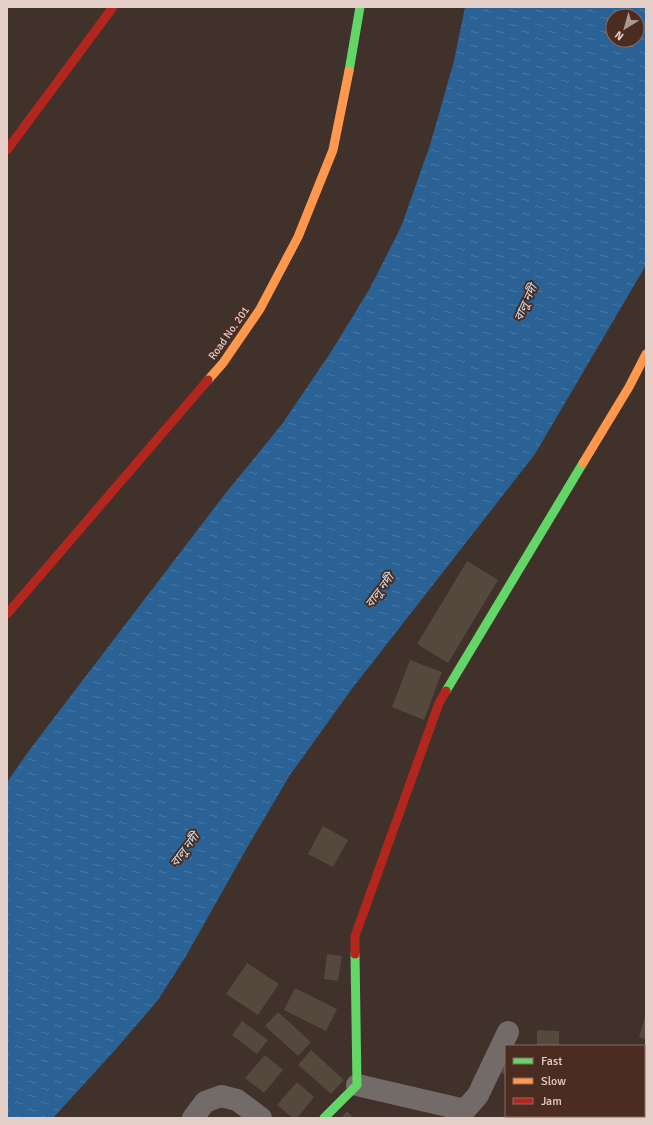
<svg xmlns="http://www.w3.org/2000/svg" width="653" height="1125" font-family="Signika,'Noto Sans Bengali',sans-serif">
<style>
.water{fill:url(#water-ripples);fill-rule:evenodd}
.building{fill:#55483d}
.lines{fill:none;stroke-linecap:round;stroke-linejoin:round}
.street{stroke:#736b67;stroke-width:22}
.fast{stroke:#63d668;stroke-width:9}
.slow{stroke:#ff974d;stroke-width:9}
.jam{stroke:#b3261e;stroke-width:9}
.labels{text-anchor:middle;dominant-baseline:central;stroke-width:4;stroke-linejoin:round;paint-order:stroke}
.street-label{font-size:11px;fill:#e3cfc8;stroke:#4b2c21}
.water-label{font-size:12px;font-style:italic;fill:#d0e0f0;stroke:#4b2c21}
</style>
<defs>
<pattern id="water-ripples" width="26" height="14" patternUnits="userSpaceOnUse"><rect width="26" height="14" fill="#2a6295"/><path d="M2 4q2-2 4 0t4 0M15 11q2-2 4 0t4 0" fill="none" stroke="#4977a2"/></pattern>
</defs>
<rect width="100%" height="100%" fill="#41312b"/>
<!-- water -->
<path class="water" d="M465 7H646V265L535 454 351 690 290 775 248 846 186 956 158 1000 116 1049 53 1118H7V782L31 748 134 613 225 494 282 424 331 352 370 288 401 227 430 145 454 61ZM613 16H637V40H613Z"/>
<!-- building -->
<path class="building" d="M467 561 498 580 448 663 417 644Z
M410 660 442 672 424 720 392 707Z
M323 826 348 840 333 867 308 854Z
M327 954 342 956 338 981 324 979Z
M247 963 279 984 258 1015 226 994Z
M295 988 337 1009 326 1031 284 1010Z
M278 1012 311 1042 298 1056 265 1026Z
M646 1013V1040L639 1037Z
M242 1021 268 1040 257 1054 232 1035Z
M537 1030 559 1031V1046H537Z
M311 1050 344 1080 331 1094 298 1065Z
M265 1055 283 1070 264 1093 245 1078Z
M506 1055V1075L499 1072Z
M297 1082 314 1097 297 1118H293L277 1105Z
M347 1111 354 1118H341Z"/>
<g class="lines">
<!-- street -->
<path class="street" d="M357 1085 465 1110 478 1095 508 1032
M193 1118 205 1102 221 1096 237 1100 261 1118"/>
<!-- fast -->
<path class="fast" d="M349 71 360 7
M446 691 583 463
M324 1118 357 1085 355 954"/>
<!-- slow -->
<path class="slow" d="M208 380 223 363 260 309 298 237 333 150 349 71
M583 463 629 387 646 354"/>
<!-- jam -->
<path class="jam" d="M7 150 113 7
M7 614 208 380
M355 954V936L439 703 446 691"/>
</g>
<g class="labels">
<!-- street labels -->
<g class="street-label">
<text transform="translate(229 333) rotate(-55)">Road No. 201</text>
</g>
<!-- water labels -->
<g class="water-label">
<text transform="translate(526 303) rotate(-65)">বালু নদী</text>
<text transform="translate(380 591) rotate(-53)">বালু নদী</text>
<text transform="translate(185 850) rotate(-53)">বালু নদী</text>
</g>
</g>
<!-- border -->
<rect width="653" height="1125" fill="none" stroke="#e3cfc8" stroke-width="16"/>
<!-- legend -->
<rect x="505" y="1045" width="140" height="72" fill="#4b2c21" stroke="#886d64"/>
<rect x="513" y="1058" width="20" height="6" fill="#63d668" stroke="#886d64"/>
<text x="541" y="1065" font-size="12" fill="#e3cfc8">Fast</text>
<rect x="513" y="1078" width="20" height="6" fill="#ff974d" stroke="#886d64"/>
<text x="541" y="1085" font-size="12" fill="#e3cfc8">Slow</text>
<rect x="513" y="1098" width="20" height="6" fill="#b3261e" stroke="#886d64"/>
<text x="541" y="1105" font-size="12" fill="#e3cfc8">Jam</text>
<!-- north arrow -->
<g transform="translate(625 28) rotate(217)"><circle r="19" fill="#4b2c21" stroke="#886d64"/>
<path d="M0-3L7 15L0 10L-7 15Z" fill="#aa9891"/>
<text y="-6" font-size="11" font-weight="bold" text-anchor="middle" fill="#e3cfc8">N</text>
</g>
</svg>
